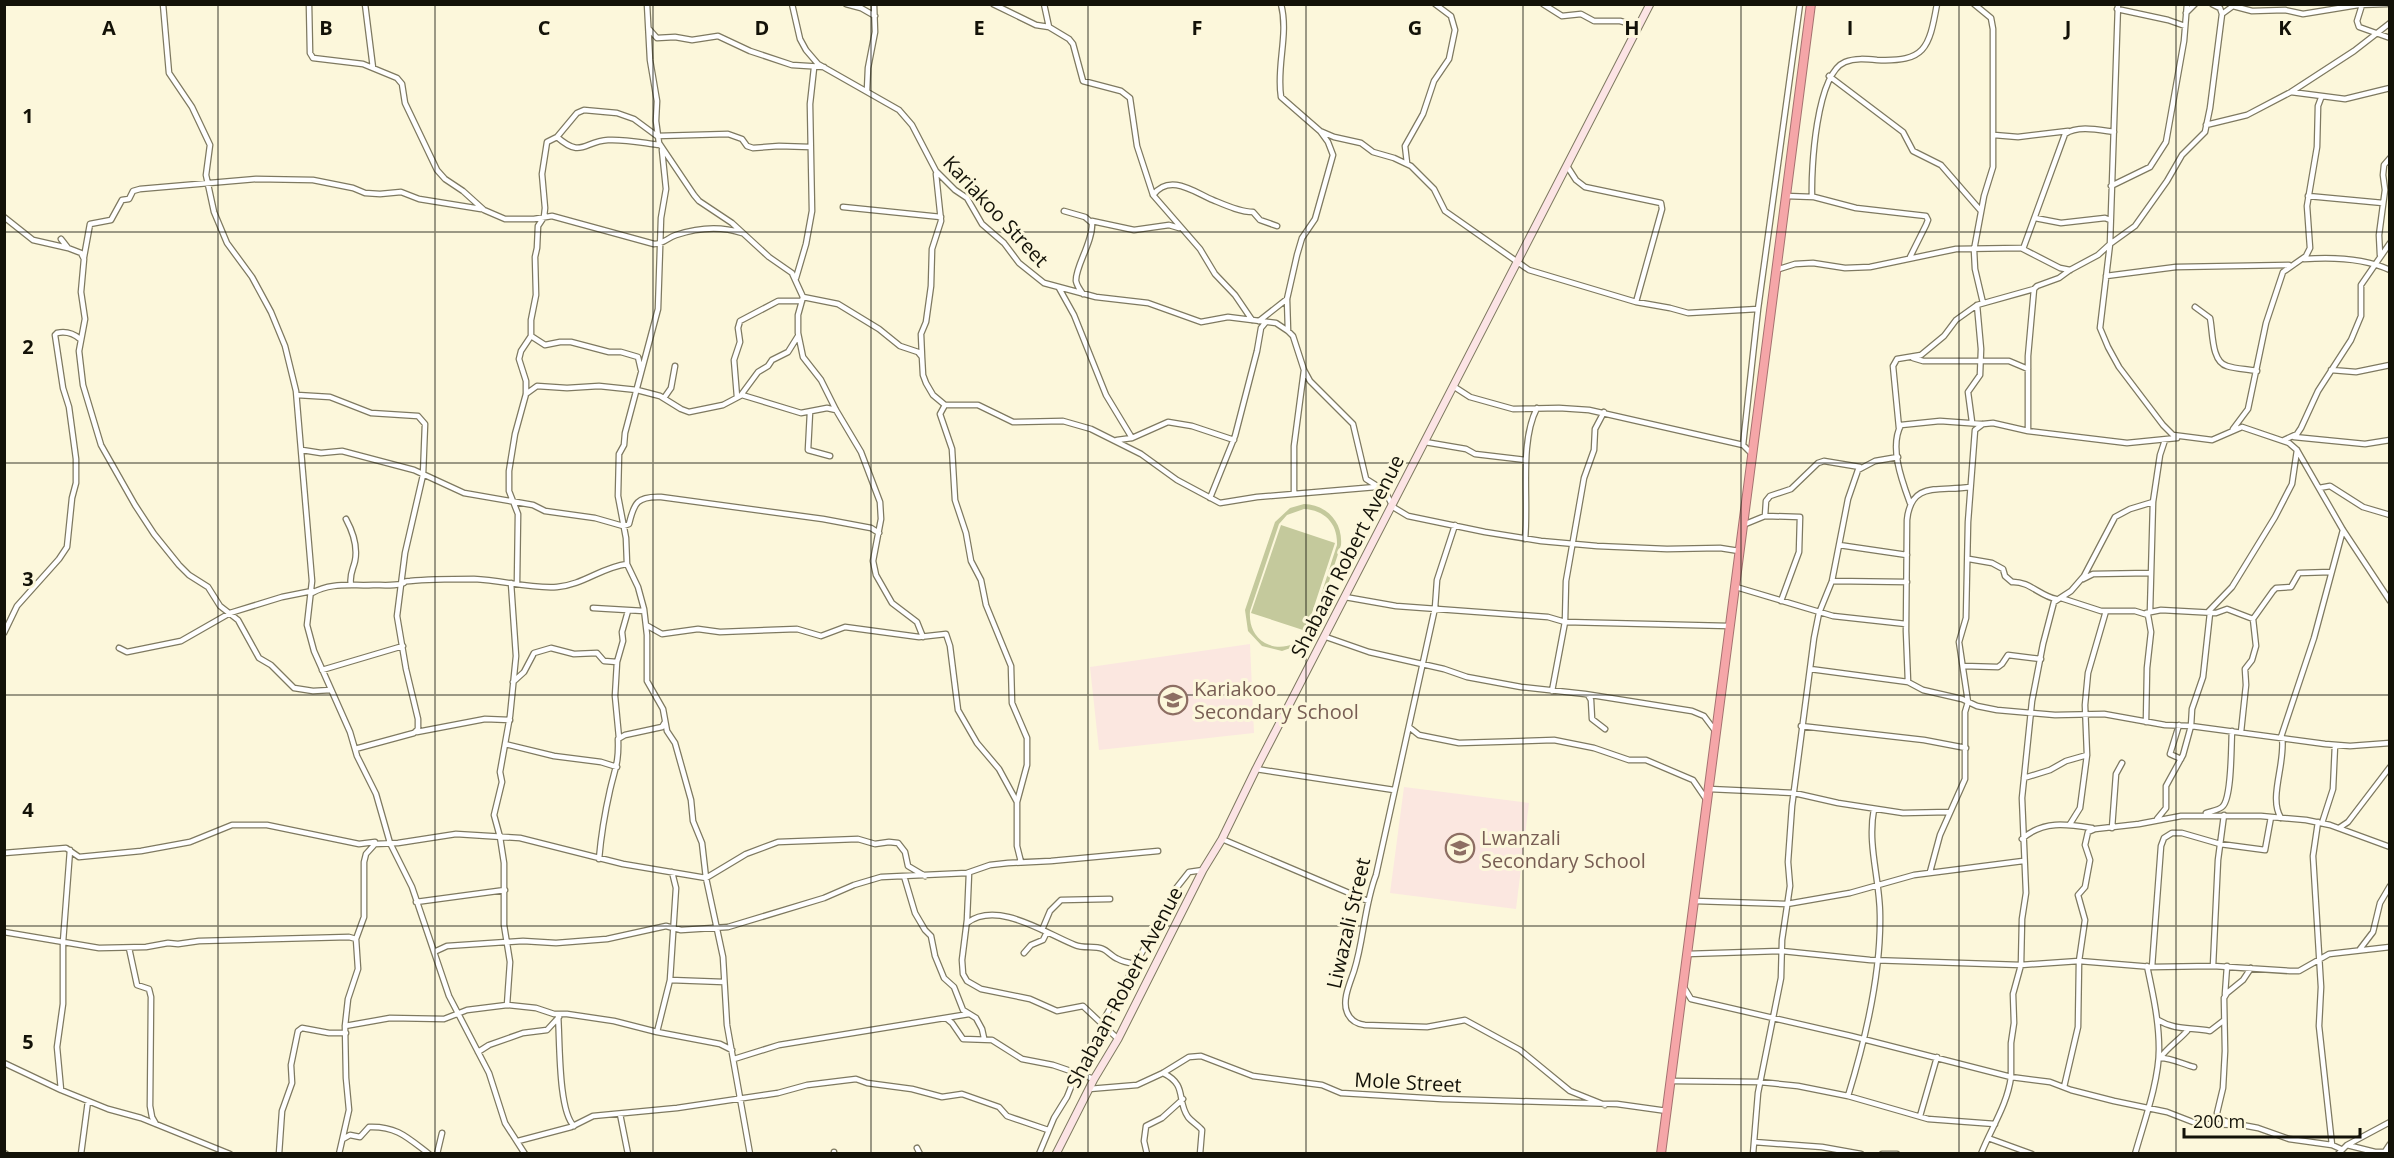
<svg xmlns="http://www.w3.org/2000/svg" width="2394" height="1158" font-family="'Open Sans',sans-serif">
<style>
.education{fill:#fbe7e0}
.green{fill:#c4c99c;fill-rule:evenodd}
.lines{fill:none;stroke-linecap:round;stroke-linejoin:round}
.street-casing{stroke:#7e7960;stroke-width:7}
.secondary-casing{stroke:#7e7960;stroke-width:9}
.highway-casing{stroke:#a67270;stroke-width:10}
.street{stroke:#fff;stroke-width:4.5}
.secondary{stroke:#fce4e5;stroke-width:7}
.highway{stroke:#f5a6a8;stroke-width:8}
.grid{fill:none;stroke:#131208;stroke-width:1.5;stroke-opacity:0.55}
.labels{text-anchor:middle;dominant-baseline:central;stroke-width:6;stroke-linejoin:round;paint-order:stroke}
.street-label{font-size:20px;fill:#131208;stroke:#fcf7db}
.education-label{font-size:20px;fill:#785e54;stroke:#fcf7db;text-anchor:start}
.grid-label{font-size:20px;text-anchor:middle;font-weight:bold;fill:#131208;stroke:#fcf7db;stroke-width:6;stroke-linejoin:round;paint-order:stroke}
</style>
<rect width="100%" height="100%" fill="#fcf7db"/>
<!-- education -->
<path class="education" d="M1250 644 1254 733 1099 750 1090 667Z
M1404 787 1529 803 1516 909 1390 893Z"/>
<!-- green -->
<path class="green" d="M1304 504C1327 505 1343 522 1341 545L1312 633 1302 644 1282 651 1262 646 1248 631 1245 610 1275 522 1290 508ZM1304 509C1325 510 1338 524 1337 545 1331 562 1313 626 1304 636 1294 647 1278 650 1265 643 1253 636 1249 624 1250 611L1279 524 1287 515Z
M1281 525 1335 543 1306 631 1251 613Z"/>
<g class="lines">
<!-- street casing -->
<g class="street-casing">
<path id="street" d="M163 4 169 73 192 107 210 145 206 175 214 212 227 243 252 277 271 312 285 346 296 391 312 581 307 625 314 651 350 732 357 756 376 794 390 843 412 887 449 996 489 1073 505 1123 525 1154
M309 4 310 53 313 58 363 64 397 78 402 84 405 103 437 170 445 179 463 191 484 210 505 219H534L552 216 654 244C664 244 667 238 676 235 697 228 721 226 742 233
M365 4 373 68
M647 4 650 60 657 101 656 121 659 143 694 195 699 201 732 223 769 257 792 273 803 297 838 304 879 329 900 346 918 352 922 357 923 375 926 383 933 395 945 405H978L1013 422 1063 421 1091 429 1141 454 1177 480 1220 503 1257 497 1376 487
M792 4 800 39 806 50 818 64 899 110 912 125 936 171 955 190 967 198 982 224 1004 243 1019 263 1044 283 1096 297 1148 303 1201 322 1228 317 1276 323 1288 331 1293 336 1304 370 1310 381 1353 424 1366 479 1385 491 1393 507 1408 516 1485 532 1541 541 1597 546 1667 549 1720 548 1739 551
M846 4 861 8 875 16
M993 4 1036 25 1049 27
M1044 4 1049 27 1069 39 1073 44 1083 81 1121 91 1130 98 1137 146 1153 195 1200 249 1215 274 1235 295 1252 320
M1281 4C1289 35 1276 66 1281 97L1320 131 1328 142 1333 155 1315 219 1302 238 1297 255 1287 299 1288 331
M1543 4 1562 16 1581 14 1594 21H1620L1639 26
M1974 4 1991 18 1993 29V167L1984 196 1974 250 1975 269 1983 303
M2212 4 2220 8 2222 14
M2387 4 2358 5 2303 14 2285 10 2252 11 2233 6 2222 14 2210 108 2205 132 2182 155 2167 181 2135 226 2110 244 2100 328 2108 347 2119 367 2163 425 2173 435 2212 440 2242 427 2289 443 2297 450 2343 530 2390 601
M2362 5 2357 21 2359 27 2390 38
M2117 9 2168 20 2185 26
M2186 13 2195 4
M649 29 657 38 675 37 692 40 718 36 750 51 792 65 824 67
M1829 76 1903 132 1913 151 1941 165 1981 211
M867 90 868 68 875 32 874 4
M2291 92 2345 99 2390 88
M2206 125 2247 115 2291 92 2354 51 2390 23
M1320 131 1334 137 1361 143 1373 152 1394 158 1411 166 1434 189 1445 211 1529 270 1636 302 1670 308 1688 313 1758 309
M1994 135 2018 137 2068 131
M557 137C582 159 584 141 608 140 625 139 643 143 660 145
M662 150 666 189 661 218 658 309 625 433 624 445 619 454 618 496 626 538 627 564 638 587 644 609 647 635V681L663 709 667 731 675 743 691 800 693 821 702 843 706 878 723 957 727 1025 750 1154
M1407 163 1405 146 1423 114 1434 81 1449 59 1455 30 1451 16 1435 4
M1567 166 1576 180 1585 187 1661 203 1662 209 1636 302
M2111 186 2150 167 2166 142 2184 41 2187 4
M1153 195C1170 173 1194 192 1213 200 1225 205 1240 212 1253 212L1260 220 1277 226
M1786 196 1814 197 1856 208 1926 216 1928 220 1926 225 1910 257
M2308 196 2383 203
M1812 197C1811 169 1816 74 1845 62 1855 58 1866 59 1877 60 1925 62 1929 49 1937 4
M843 207 941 217
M1064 211 1085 217 1092 223C1093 242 1075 267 1076 281 1077 286 1080 290 1083 294
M4 217 33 240 68 248
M2035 218 2061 223 2105 218 2110 220
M1092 221 1134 230 1169 225 1179 228
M61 239 68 248 81 253 84 259 81 292 85 319 79 351 83 385 101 445 135 505 154 534 179 565 189 575 208 587 220 606 238 620 259 658 271 665 294 688 313 691 331 690
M2023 249 2065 134C2078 125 2099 130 2114 132
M2380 255 2379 235 2385 190 2383 175 2384 165 2390 158
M84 257 90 224 111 220 122 200 129 199 133 191 140 189 256 179 313 180 353 188 365 193 380 194 401 192 419 199 481 209
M2304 259C2332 257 2364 258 2390 270
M1776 270 1795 264 1813 263 1845 268 1870 267 1956 249 2021 248 2060 268 2070 270
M2106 276 2176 267 2289 265
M796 278 806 244 812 211 810 104 814 68
M1059 288 1074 315 1106 395 1132 438
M803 297 798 315V333L803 357 821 380 836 410 861 452 880 502 881 519 873 561 876 575 892 603 917 622 923 637
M2195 307 2210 318C2213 331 2211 362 2227 366 2236 369 2247 369 2257 371
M1259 321 1287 299
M531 336 545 345 560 342H571L609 352H621L638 357 641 370
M922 357 921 334 926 322 931 286 932 249 941 221 936 174
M1913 358 1923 361H2009L2028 369
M2331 370 2356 372 2390 365
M1453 386 1470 397 1513 409 1559 408 1589 410 1743 445 1752 454
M526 394 537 386 567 388 599 386 637 390 660 396 681 409 689 412 723 405 742 395 801 413 827 408 836 410
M297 395 330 397 371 413 418 416 425 424 423 475 405 553 397 616 406 669 418 719V729L414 733 355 749
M741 395 758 372 768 366 772 360 788 352 798 336
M737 397 734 360 740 342 738 328 740 321 778 301H802
M664 398 671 388 675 366
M945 405 940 414 952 449 955 500 966 533 971 561 981 580 986 605 1011 666 1012 703 1027 738V765L1017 802V846L1021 862
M810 412 808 450 830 456
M1972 422 1968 392 1980 375 1981 349 1977 305
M1899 428 1893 366 1897 359 1921 355 1944 336 1956 320 1977 305 2034 289
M2233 429 2248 409 2266 323 2283 272 2306 256 2310 248 2307 206 2317 147 2318 106 2321 98
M2028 431V356L2034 289 2037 286 2059 278 2070 270 2098 255 2110 244 2118 4
M2294 437 2365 444 2390 440
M1117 440 1132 438 1168 422 1192 426 1234 440
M2284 440 2297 434 2301 428 2318 391 2351 340 2361 316V285L2390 243
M1425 442 1466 449 1475 454 1526 460
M1743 445 1758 309 1800 4
M302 450 321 453 342 451 414 470 464 493 533 505 545 511 595 518 623 526 629 524C634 503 637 496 661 497L823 519 871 528 879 533
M2319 488 2330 486 2363 507 2390 515
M1294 494V446L1304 370
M1210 498 1235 436 1257 351 1261 328 1266 322
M2153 502 2130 509 2115 517 2084 576 2071 591 2054 602 2043 644 2032 701 2022 798 2026 893 2022 919 2021 965 2013 994 2014 1023 2011 1043V1077L2050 1082 2071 1090 2114 1101 2167 1112 2198 1124 2242 1125 2258 1128 2289 1139 2332 1145 2341 1149
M1910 503C1902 481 1889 447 1901 425L1940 421 1982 424
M1765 516 1766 501 1770 496 1791 489 1818 463 1824 461 1860 467
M346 519C353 532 358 546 355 561 353 570 349 575 351 585
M1455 525 1437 580 1435 608 1376 875C1364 906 1364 940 1354 971 1350 983 1342 1000 1347 1012 1350 1020 1357 1024 1365 1025L1427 1027 1465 1020 1520 1050 1570 1091 1605 1105
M1743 525 1765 516 1800 517 1799 552 1781 601
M1525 539C1529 499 1519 443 1537 408
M1839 545 1907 555
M1969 559 1992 563 2003 569 2005 576 2012 582C2029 581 2040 596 2056 599
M2083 579 2093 574 2150 573
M1832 581 1907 582
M517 583 518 514 509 491V471L515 434 526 394V381L519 359 521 351 531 336V320L536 295 535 257 537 248 538 226 544 217 545 208 542 174 547 142 557 137 577 113 584 110 617 113 634 119 657 136 728 134 742 139 747 146 753 148 779 146 810 147
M1736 587 1833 616 1906 624
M312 593C331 582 351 586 373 585 382 585 392 586 401 584 408 582 402 581 410 581 430 579 453 579 474 579 502 580 530 589 557 587 583 585 602 567 627 564
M1345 597 1396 606 1548 617 1565 622 1729 626
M2061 598 2101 611H2135L2148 615 2151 632 2147 668 2146 722
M593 608 644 611
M2150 612 2153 502 2160 455 2165 440
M2208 612 2232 587 2275 517 2292 484 2297 450
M2146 613 2161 610 2216 613 2227 609 2253 619 2273 591 2276 588 2291 587 2299 573 2331 572
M646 625 662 634 698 629 720 632 797 629 821 636 845 627 919 637 946 634 950 646 958 710 977 743 999 769 1017 802
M4 633 17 606 59 559 67 547 72 498 76 483V459L69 407 63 388 55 335 57 333C66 331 73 333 80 339
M1326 637 1369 652 1444 669 1467 677 1521 687 1585 694 1692 711 1704 716 1716 732
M119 648 127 652 181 641 230 613 282 597 312 591
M1963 666 1998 667 2002 664 2008 655 2041 659
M1810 669 1908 682 1923 690 1962 699 1977 706 1997 710 2055 715 2104 714 2165 725 2191 726 2325 744 2350 746 2390 743
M322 670 403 646
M513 682 524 672 534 653 551 648 574 654 597 653 604 661 617 662
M1908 682 1906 631 1907 520C1911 480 1940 492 1970 487
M1552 691 1565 622 1566 581 1584 478 1594 450 1595 429 1604 412
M1588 695 1591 700 1592 719 1605 729
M2179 725 2170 754 2181 759
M1801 726 1924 740 1966 748
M1409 727 1419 735 1459 743 1554 740 1594 748 1629 760H1646L1693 780 1706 799
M417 732 485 719 510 720
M2241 732 2246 685 2245 669 2252 660 2256 646 2253 619
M2281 737 2314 638 2343 530
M619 738 615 696 617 662 623 641 622 632 628 611
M505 744 554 756 601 762 617 767
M1256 769 1394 790
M2024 778 2050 770 2066 761 2087 755
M1709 789 1794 793 1838 803 1903 813 1949 812
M2206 813C2211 811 2220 810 2223 806 2232 796 2231 746 2232 731
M2281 818C2268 798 2286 763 2282 737
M2157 819 2166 808V786L2183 755 2191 726 2192 709 2203 677 2210 613
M2318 822 2313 856 2321 987 2319 1026 2332 1145
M2322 823 2333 789 2335 745
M2070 824 2080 808 2087 755 2085 705 2088 673 2106 611
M2112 828 2116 774 2122 763
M2339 828 2348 822 2390 767
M1222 839 1368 901
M2022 839C2043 820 2067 824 2092 828
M4 853 66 848 79 857 141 851 190 842 232 825H267L359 844 375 842
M599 859C601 836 605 812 610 790 615 768 619 763 618 739L625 735 662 727 665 722
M1930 872 1940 835 1965 779V712L1968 702 1959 642 1966 618 1968 522 1975 430 1983 424 1993 423 2028 431 2127 443 2177 438
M969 873 967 920 962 960 963 974 967 981 981 989 1030 999 1057 1011 1083 1006 1118 1039
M904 876 915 913 925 930 931 936 935 956 944 978 954 987 963 1010 976 1018 982 1029 984 1038
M1695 901 1787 904 1850 893 1914 875 2023 861
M416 902 505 890
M967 923C997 900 1045 933 1075 945 1084 949 1094 945 1103 949 1108 951 1112 957 1118 959 1123 962 1130 963 1136 964
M1042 930 1050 911 1061 900 1110 899
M4 932 99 948 146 947 168 943 178 944 199 941 349 937 356 939
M129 948 137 985 149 989 151 997 150 1106 152 1117 156 1124
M2360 949 2373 932 2380 903 2390 886
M434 952 447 946 523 941 556 943 607 939 666 926 681 930 728 927 824 898 854 885 881 877 967 873 990 865 1008 863 1051 861 1158 851
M1024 953 1031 945 1043 940 1047 932
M1687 954 1782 951 1870 960 2021 965 2079 961 2152 967 2213 966 2290 971H2299L2329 954 2390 947
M2213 966 2218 860 2224 815
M2152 967 2161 846 2164 838 2172 833H2182L2220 844 2265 850 2271 817
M670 980 724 982
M1685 989 1691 999 1851 1036 2011 1077C2007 1106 1991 1128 1981 1154
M2225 994 2227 966
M507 1005 510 962 504 925V863L500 837 494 815 502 782 500 772 510 716 516 656 511 583
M558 1015C560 1039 558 1111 574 1126
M946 1018 952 1023 963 1039 992 1040 1022 1059 1053 1065 1094 1079
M2158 1020C2176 1031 2192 1027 2210 1031L2223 1021
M1101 1024 1136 964 1174 891 1189 872 1203 870
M345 1026 390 1018 444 1019 467 1010 507 1005 536 1008 554 1014H567L614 1021 657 1032 720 1044 732 1050
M657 1032 670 980 676 888 672 872
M478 1052 489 1045 523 1033 547 1030 559 1017
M2160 1058C2168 1047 2178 1041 2187 1031
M2160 1058C2172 1058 2182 1064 2194 1067
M734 1059 779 1045 969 1014
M4 1063 61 1090 108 1109 141 1118 230 1154
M1163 1073C1188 1085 1176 1100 1188 1117 1192 1122 1198 1125 1202 1130L1200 1154
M1672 1081 1760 1082 1798 1086 1848 1096 1928 1119 1995 1124
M2064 1087 2078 1027 2079 961 2085 920 2078 895 2085 887 2090 860 2085 845 2088 832 2095 829 2139 824 2181 816H2261L2306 820 2330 825 2390 847
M1089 1089 1137 1085 1163 1073 1189 1057 1201 1056 1253 1076 1322 1085 1341 1093 1442 1099 1617 1104 1667 1111
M61 1090 57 1047 63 1004V942L70 850
M1848 1096C1865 1041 1881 974 1880 915 1880 880 1867 845 1874 809
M620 1114 628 1154
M1920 1116 1937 1057
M2228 1122 2220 1119 2217 1113 2223 1088 2225 1051 2224 998 2227 993 2243 980 2251 968
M1988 1138 2032 1154
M343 1139 350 1135 360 1137 369 1127C397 1126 408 1138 429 1154
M518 1141 571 1127 593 1116 677 1108 778 1093 807 1085 856 1079 867 1083 912 1089 942 1097 962 1094 999 1107 1007 1116 1048 1130
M1754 1142 1822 1147 1861 1154
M2347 1145 2375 1152H2390
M917 1148 920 1154
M4 1153 6 1154
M2384 1153 2390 1144
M81 1154 88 1101
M279 1154 282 1111 292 1083 291 1065 298 1031 302 1028 329 1033H346
M339 1154 349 1110 346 1078 345 1026 348 999 358 969 356 939 364 917V862L366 854 375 844 398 843 456 834 520 838 623 864 706 878 746 854 778 842 858 839 875 844 889 842 898 843 905 852 908 866 925 876
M437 1154 442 1133
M834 1154V1152
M1039 1154 1054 1118 1067 1097 1077 1072
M1147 1154 1144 1141 1146 1126 1162 1118 1183 1099
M1753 1154 1758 1093 1781 978 1782 940 1790 886 1788 862 1792 806 1814 638 1819 613 1832 581 1848 499 1858 470 1875 461 1898 457
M1882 1154H1897
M2135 1154C2144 1122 2159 1081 2159 1049 2159 1021 2153 994 2147 966
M2338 1154 2347 1145 2390 1122"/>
</g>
<!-- secondary casing -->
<g class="secondary-casing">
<path id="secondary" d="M1056 1154 1094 1079 1118 1039 1203 870 1222 839 1256 769 1650 4"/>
</g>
<!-- highway casing -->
<g class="highway-casing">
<path id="highway" d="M1661 1154 1811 4"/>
</g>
<!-- street -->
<use href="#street" class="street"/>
<!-- secondary -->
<use href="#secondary" class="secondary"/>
<!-- highway -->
<use href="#highway" class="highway"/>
</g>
<!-- grid -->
<path class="grid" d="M218 4V1154M435 4V1154M653 4V1154M871 4V1154M1088 4V1154M1306 4V1154M1523 4V1154M1741 4V1154M1959 4V1154M2176 4V1154M4 232H2390M4 463H2390M4 695H2390M4 926H2390"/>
<!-- icons -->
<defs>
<g id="school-ring" transform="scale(1.5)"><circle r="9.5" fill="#fcf7db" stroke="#8d6e63" stroke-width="1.5"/><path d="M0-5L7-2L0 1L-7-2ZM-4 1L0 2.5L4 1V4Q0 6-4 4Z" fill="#8d6e63"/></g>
</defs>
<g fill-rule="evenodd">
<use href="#school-ring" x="1173" y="700"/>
<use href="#school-ring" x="1460" y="848"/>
</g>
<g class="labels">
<!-- street labels -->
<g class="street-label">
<text transform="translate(996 211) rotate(47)">Kariakoo Street</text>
<text transform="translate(1347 556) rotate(-63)">Shabaan Robert Avenue</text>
<text transform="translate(1348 923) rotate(-77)">Liwazali Street</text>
<text transform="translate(1124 987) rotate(-62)">Shabaan Robert Avenue</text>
<text transform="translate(1408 1082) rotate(3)">Mole Street</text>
</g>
<!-- education labels -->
<g class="education-label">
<text x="1194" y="688">Kariakoo<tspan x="1194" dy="23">Secondary School</tspan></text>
<text x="1481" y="837">Lwanzali<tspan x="1481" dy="23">Secondary School</tspan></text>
</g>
</g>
<g class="grid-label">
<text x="109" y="35">A</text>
<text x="326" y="35">B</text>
<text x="544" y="35">C</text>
<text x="762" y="35">D</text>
<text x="979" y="35">E</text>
<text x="1197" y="35">F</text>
<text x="1415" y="35">G</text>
<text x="1632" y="35">H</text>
<text x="1850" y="35">I</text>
<text x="2068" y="35">J</text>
<text x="2285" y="35">K</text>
<text x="28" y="123">1</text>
<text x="28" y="354">2</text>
<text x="28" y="586">3</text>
<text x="28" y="817">4</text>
<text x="28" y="1049">5</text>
</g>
<!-- border -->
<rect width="2394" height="1158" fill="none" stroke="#131208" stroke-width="12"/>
<!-- scale -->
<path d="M2184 1128v9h176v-9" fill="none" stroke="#131208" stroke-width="3"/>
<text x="2193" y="1128" font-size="18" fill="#131208" stroke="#fcf7db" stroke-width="4.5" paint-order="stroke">200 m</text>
</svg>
